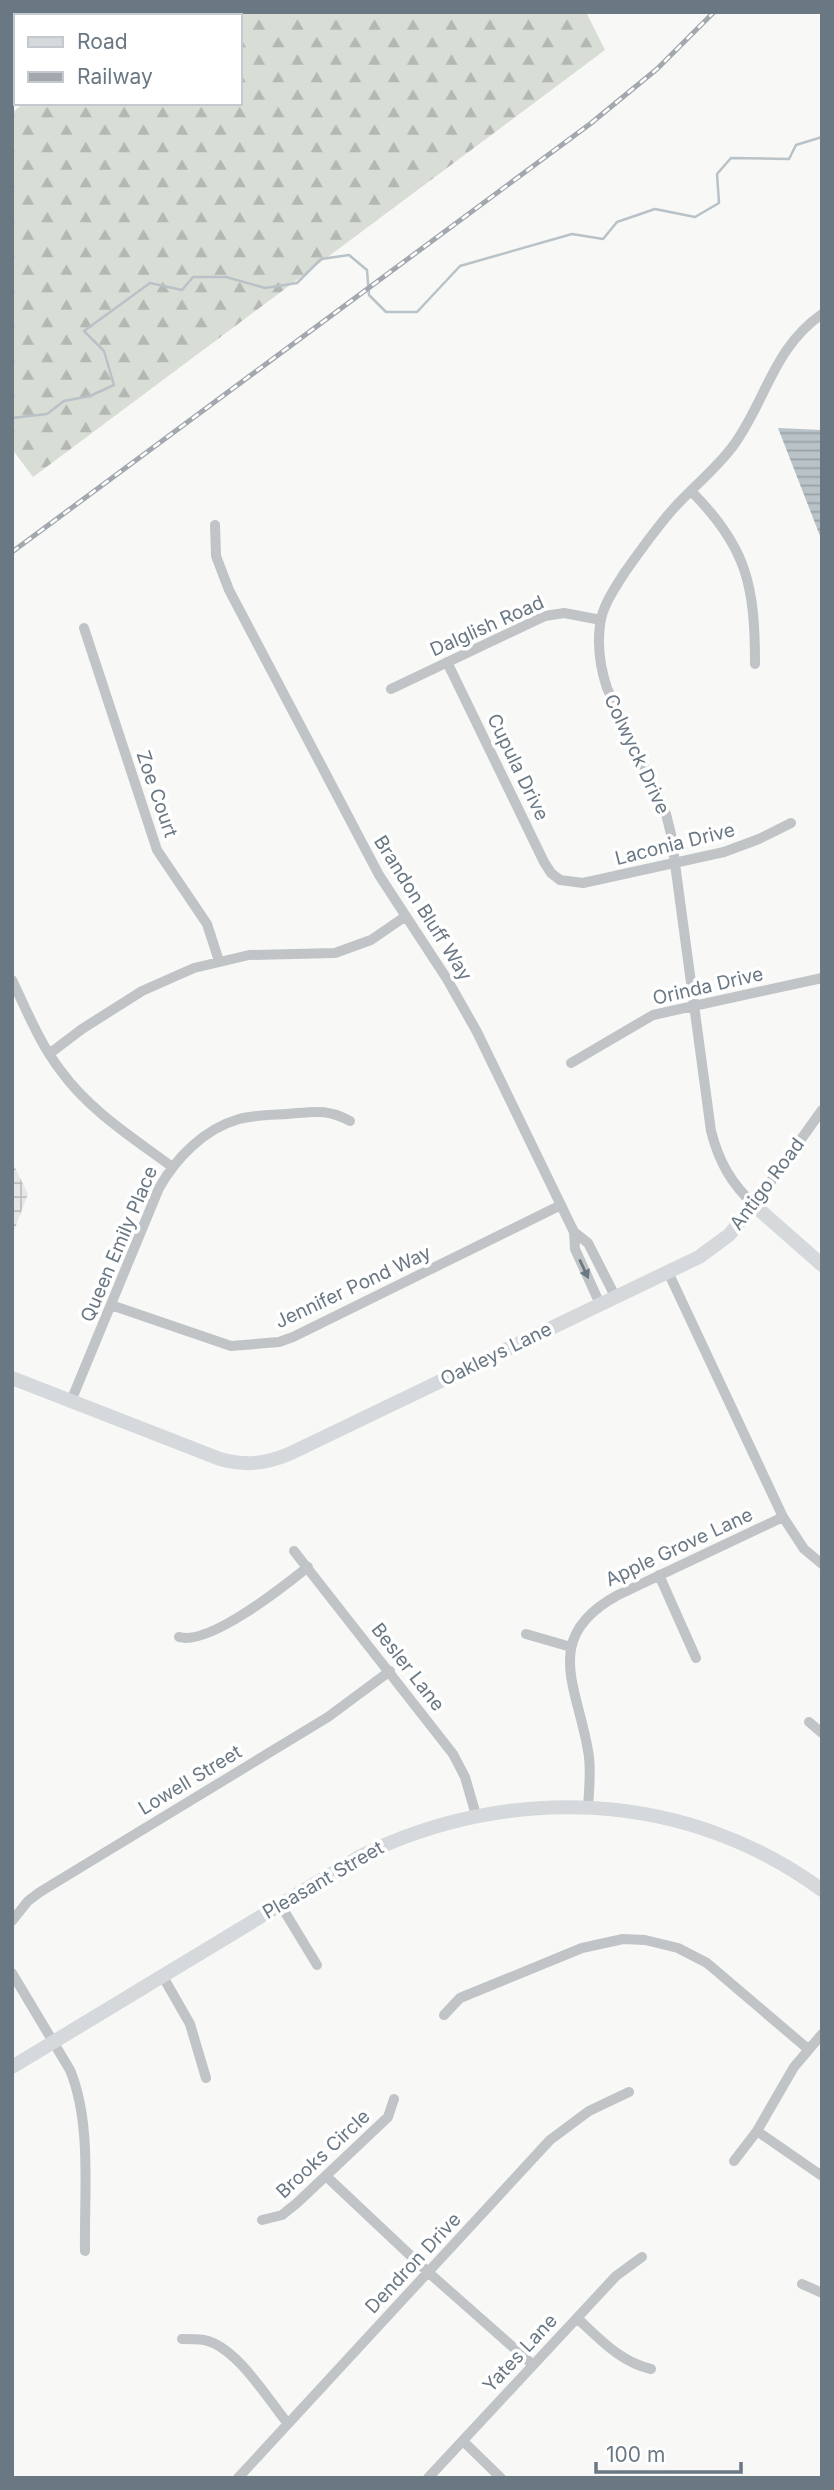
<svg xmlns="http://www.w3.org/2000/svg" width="834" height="2490" font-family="Inter,sans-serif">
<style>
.industrial{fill:url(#industrial-grid)}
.forest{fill:url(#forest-firs)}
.water{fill:url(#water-rules)}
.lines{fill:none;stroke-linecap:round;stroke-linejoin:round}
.stream{stroke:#b9c2c7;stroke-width:2.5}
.street{stroke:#c0c4c7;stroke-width:10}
.secondary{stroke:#d5d9dc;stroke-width:14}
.highway{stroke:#d5d9dc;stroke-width:18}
.rail-casing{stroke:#a2a8ad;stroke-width:5}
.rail{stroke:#fff;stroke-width:2.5;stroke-dasharray:8;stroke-linecap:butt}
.oneway{fill:#6a7884}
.labels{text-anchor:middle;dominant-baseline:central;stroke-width:7;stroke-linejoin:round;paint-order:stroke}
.street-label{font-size:19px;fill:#6a7884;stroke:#fff}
</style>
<defs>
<pattern id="industrial-grid" width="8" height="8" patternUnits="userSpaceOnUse" patternTransform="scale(1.75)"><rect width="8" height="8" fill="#e6e7e6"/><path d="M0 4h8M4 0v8" fill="none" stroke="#bec0c0"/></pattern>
<pattern id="forest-firs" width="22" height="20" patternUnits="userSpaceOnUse" patternTransform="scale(1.75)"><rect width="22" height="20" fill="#d8ddd6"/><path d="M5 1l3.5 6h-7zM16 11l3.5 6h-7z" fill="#b3b8b3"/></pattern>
<pattern id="water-rules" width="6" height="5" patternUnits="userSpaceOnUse" patternTransform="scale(1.75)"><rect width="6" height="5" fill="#b9c2c7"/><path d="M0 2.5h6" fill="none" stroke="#9aa2a7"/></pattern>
</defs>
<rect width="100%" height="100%" fill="#f8f8f6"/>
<!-- industrial -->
<path class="industrial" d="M12 1162 28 1194 12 1236Z"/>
<!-- forest -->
<path class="forest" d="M123 12H586L605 50 33 477 12 449V113L24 103H240V16H119Z"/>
<!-- water -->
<path class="water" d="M778 428 822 430V541Z"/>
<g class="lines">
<!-- stream -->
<path class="stream" d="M12 418 47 414 64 401 90 396 114 385 104 351 84 331 150 283 182 290 193 277H226L265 288 297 283 321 259 349 255 367 270 369 295 386 312H417L460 266 572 234 603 239 617 222 655 209 695 217 719 203 717 174 731 158 789 159 796 145 822 137"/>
<!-- street -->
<path class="street" d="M822 314C773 348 766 401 733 446 716 469 693 487 674 508 656 528 641 550 625 572 615 588 602 606 600 625 597 648 600 667 607 688L666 814 671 834 711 1131C719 1162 731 1183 754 1205L822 1110
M691 491C747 547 755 586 755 664
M215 525 216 556 229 590 379 875 447 979 477 1032 574 1232
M84 628 157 850 207 924 219 961
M447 662 544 862 551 873 560 880 583 883 724 852 759 839 791 823
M391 689 545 616 564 613 601 620
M12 980C27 1011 40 1044 61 1071 89 1110 133 1138 171 1166
M49 1054 82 1029 142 991 194 968 249 955 335 953 371 940 406 916
M571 1063 653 1015 822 978
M668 1272 783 1517 804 1549 822 1564
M600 1304 575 1249 574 1232 588 1243 615 1296
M111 1305 231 1346 279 1342 293 1337 561 1205
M71 1401 159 1188C176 1158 204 1129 239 1119 254 1115 272 1115 287 1114 313 1112 327 1108 350 1121
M294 1551 453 1754 465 1777 476 1815
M659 1575 696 1658
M526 1634 571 1647
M179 1637C209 1646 283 1587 308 1567
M809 1722 822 1733
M588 1807C589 1790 591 1774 589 1757 580 1690 538 1638 618 1595L783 1517
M280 1904 317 1965
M12 1921 28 1901 40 1892 328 1717 390 1671
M12 1973 70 2070C92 2123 84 2194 85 2251
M162 1975 190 2024 206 2078
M444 2015 460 1998 582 1948 623 1939 645 1940 678 1948 707 1963 808 2049
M757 2131 822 2176
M734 2161 757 2131 794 2067 822 2034
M326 2176 428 2272 532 2364
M262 2220 282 2215 297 2203 388 2117 394 2099
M802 2284 822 2293
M577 2318C600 2339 620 2362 651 2369
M182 2339C189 2339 197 2339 204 2340 236 2346 268 2399 288 2424
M463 2441 501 2478
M238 2478 550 2140 589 2111 629 2092
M428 2478 616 2276 642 2257"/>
<!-- secondary -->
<path class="secondary" d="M12 1378 220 1459C246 1466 264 1464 289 1454L699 1257 729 1235 754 1205 822 1265
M12 2067 361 1856C509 1783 686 1790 822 1890"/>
<!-- highway -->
<path class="highway" d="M84 16 89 12
M12 77 16 74"/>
<!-- rail casing -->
<g class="rail-casing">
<path id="rail" d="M12 552 590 124 657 69 714 12"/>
</g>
<!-- rail -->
<use href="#rail" class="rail"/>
</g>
<!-- one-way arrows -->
<defs><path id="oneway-solid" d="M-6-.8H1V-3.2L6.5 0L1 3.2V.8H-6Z" transform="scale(1.75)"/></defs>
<use class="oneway" href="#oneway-solid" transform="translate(584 1269) rotate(65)"/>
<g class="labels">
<!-- street labels -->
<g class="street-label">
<text transform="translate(487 626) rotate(-24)">Dalglish Road</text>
<text transform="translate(637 754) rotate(65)">Colwyck Drive</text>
<text transform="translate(518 767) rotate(64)">Cupula Drive</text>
<text transform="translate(157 794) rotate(71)">Zoe Court</text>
<text transform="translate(675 844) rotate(-14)">Laconia Drive</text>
<text transform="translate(423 908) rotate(58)">Brandon Bluff Way</text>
<text transform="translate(708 986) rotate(-13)">Orinda Drive</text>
<text transform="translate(767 1184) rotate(-53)">Antigo Road</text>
<text transform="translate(119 1244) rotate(-67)">Queen Emily Place</text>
<text transform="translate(353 1287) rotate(-25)">Jennifer Pond Way</text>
<text transform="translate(496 1354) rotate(-26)">Oakleys Lane</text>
<text transform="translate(679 1547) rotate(-25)">Apple Grove Lane</text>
<text transform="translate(408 1667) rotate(52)">Besler Lane</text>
<text transform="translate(190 1780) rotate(-31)">Lowell Street</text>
<text transform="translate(323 1880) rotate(-30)">Pleasant Street</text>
<text transform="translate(323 2154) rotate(-43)">Brooks Circle</text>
<text transform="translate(413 2263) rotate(-47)">Dendron Drive</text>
<text transform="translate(520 2353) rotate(-47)">Yates Lane</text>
</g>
</g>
<!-- border -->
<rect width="834" height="2490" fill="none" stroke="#6a7884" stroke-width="28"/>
<!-- legend -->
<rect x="14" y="14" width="228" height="91" fill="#ffffff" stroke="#c3c9ce" stroke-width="2"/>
<rect x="28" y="37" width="35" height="10" fill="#d5d9dc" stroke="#c3c9ce" stroke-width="2"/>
<text x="77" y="49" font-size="21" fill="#6a7884">Road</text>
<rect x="28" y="72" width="35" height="10" fill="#a2a8ad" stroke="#c3c9ce" stroke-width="2"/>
<text x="77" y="84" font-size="21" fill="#6a7884">Railway</text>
<!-- scale -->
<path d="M596 2462v10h145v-10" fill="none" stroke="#6a7884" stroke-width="3.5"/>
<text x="606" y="2462" font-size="21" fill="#6a7884" stroke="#ffffff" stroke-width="5" paint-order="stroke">100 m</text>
</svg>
